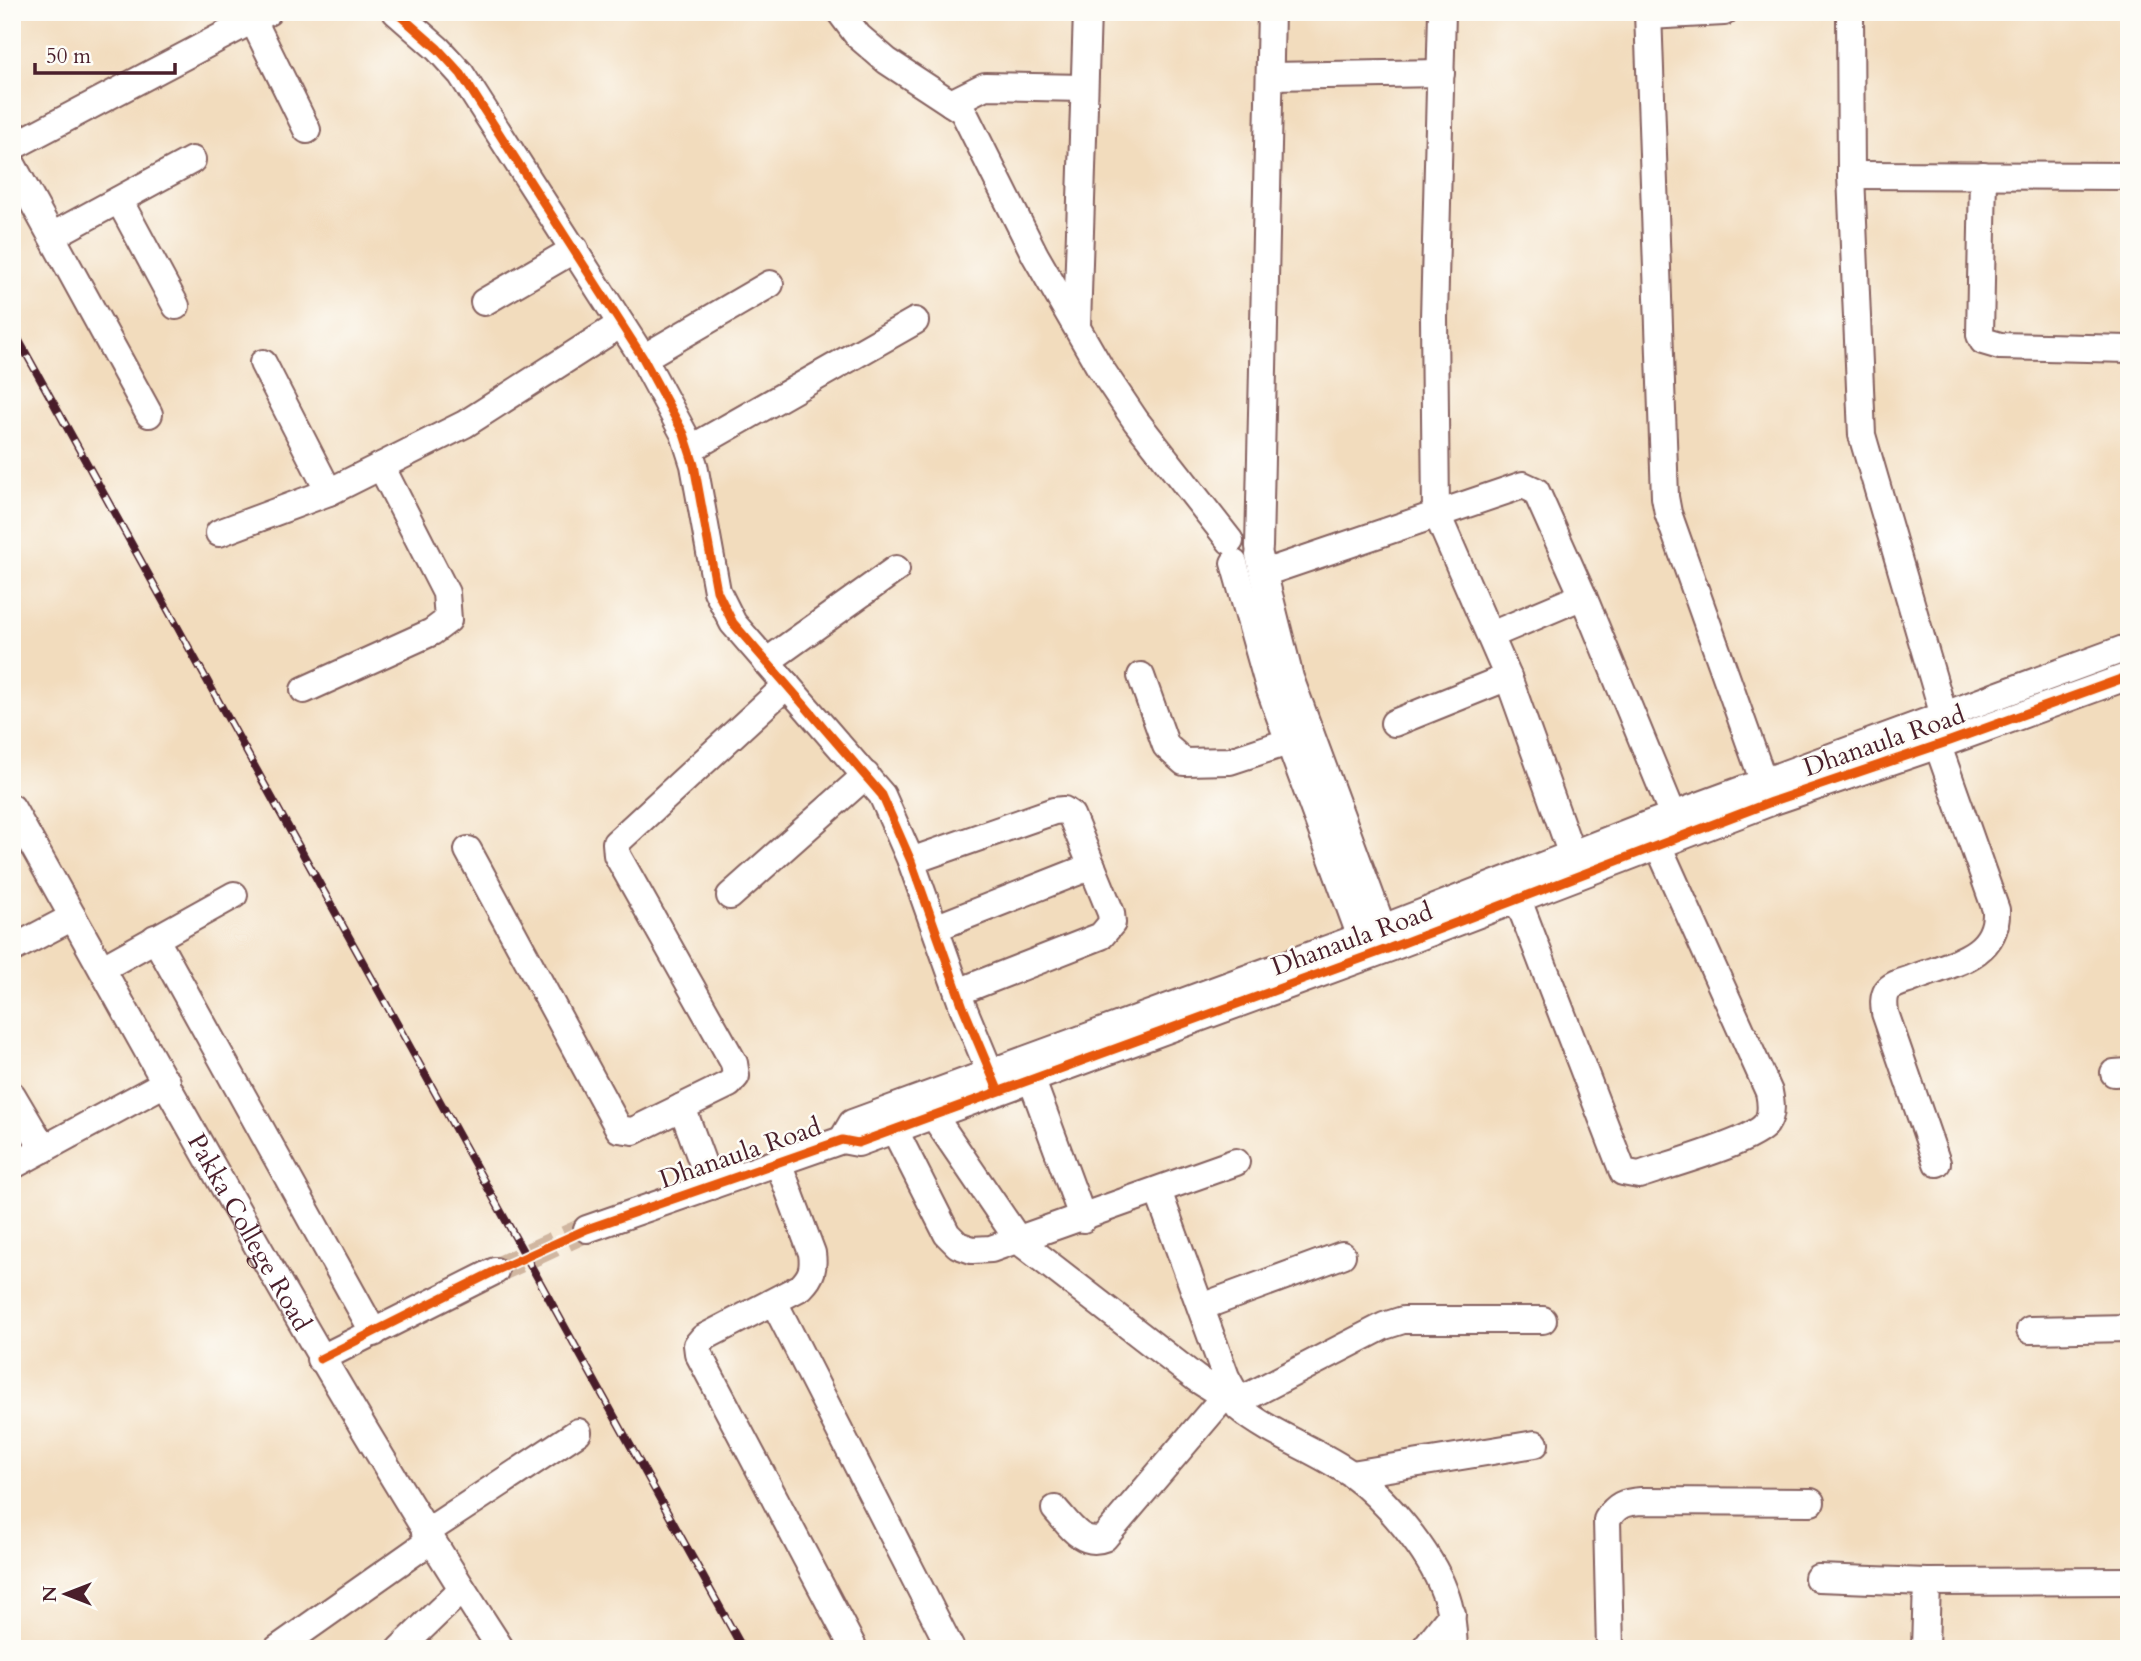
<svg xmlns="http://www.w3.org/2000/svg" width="2141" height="1661" font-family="Cardo,serif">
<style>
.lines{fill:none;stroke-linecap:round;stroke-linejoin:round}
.minor-tunnel{stroke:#d0b6a0;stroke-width:26;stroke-dasharray:26 13;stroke-linecap:butt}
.minor-casing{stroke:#85615e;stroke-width:30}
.minor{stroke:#fff;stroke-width:26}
.rail-casing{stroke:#4a1f2b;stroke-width:8}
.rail{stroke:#fdfcf7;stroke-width:5;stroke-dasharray:16;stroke-linecap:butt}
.cycleway-casing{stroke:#fdfcf7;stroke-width:13}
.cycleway{stroke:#e8590c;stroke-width:9}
.labels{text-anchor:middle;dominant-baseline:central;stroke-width:5;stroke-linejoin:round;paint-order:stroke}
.street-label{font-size:26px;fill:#4a1f2b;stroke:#fdfcf7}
</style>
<rect width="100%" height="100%" fill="#fdfcf7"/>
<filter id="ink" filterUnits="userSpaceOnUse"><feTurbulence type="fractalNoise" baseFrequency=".0143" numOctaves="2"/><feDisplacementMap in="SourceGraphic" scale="14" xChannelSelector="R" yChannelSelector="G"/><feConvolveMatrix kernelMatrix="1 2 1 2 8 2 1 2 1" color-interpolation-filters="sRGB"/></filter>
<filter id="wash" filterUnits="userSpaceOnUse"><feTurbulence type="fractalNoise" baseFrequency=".00686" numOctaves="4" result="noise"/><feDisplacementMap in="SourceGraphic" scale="28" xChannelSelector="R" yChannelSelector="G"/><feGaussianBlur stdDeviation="1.57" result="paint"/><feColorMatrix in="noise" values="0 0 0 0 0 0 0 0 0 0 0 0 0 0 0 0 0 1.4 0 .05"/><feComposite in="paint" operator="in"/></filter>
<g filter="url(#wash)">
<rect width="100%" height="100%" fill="#f2dcbd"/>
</g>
<g filter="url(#ink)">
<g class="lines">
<!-- minor-tunnel -->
<path class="minor-tunnel" d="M495 1271 587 1229"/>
<!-- minor casing -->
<g class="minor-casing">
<g id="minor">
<path d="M249 12 307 130"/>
<path d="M396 12 438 49 461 74 643 358 684 434 694 465 717 591 733 623 882 795 911 861 963 1007 997 1089"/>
<path d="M840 12 858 36 887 61 963 111 1035 255 1099 366 1136 421 1230 541"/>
<path d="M1442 12 1434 318 1436 512 1508 677 1572 855"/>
<path d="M1648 12 1665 497 1668 513 1769 797"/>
<path d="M1850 12 1851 175 1862 435 1944 716"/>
<path d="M1648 16 1724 12"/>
<path d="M1271 76 1441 73"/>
<path d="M951 103 985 86 1084 88"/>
<path d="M12 147 268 12"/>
<path d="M12 164 149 414"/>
<path d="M1851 175 2129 176"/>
<path d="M1983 175 1980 335 1983 341 2000 346 2129 349"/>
<path d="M119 200 176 306"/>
<path d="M52 236 192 160"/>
<path d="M484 302 575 249"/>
<path d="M1077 325 1087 12"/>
<path d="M643 358 770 284"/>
<path d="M263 363 329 492"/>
<path d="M690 449 915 321"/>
<path d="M219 533 329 492 465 424 621 324"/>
<path d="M1259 547 1271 12"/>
<path d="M1259 555 1290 678 1388 943"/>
<path d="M1234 563 1269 687 1366 951"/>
<path d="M1264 573 1523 485 1536 491 1583 596 1673 815"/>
<path d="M1491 635 1583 596"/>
<path d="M766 662 896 569"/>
<path d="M1141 676 1166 746 1184 762 1230 761 1306 736"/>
<path d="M304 690 432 632 448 620 446 593 381 466"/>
<path d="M1394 723 1508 677"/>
<path id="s1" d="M12 808C171 1091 324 1377 501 1649"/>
<path d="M468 850 619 1129 633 1131 729 1084 736 1076 734 1063 617 855 616 843 787 685"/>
<path d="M911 861 1054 811 1064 810 1071 815 1111 913 1112 923 1101 936 958 992"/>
<path d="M730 896 866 775"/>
<path d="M1518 900 1623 1172 1639 1175C1664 1166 1753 1142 1766 1124 1773 1114 1771 1102 1769 1092L1652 832"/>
<path d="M935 928 1092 866"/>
<path d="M155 938 374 1333"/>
<path d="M12 949 73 917"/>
<path d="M103 968 234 895"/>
<path d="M2114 1073 2129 1072"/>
<path d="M1031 1078 1083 1219"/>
<path d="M12 1095 44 1149"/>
<path d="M682 1107 711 1186"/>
<path d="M933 1115 1019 1241 1197 1379 1238 1405"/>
<path d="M894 1129 947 1234 958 1245 972 1250 991 1249 1236 1162"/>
<path d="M842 1140 852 1123 1360 937 1649 824 2129 647"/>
<path d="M778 1162 812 1253C814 1268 812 1276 801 1287L703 1338 697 1345 698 1353 854 1649"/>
<path d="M1937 1163 1885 1013C1884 1005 1883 998 1887 991 1892 984 1903 982 1911 979 1948 964 1998 958 1996 910L1938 746"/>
<path d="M12 1166 167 1082"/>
<path d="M1158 1191 1226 1377 1239 1401"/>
<path d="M587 1229 842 1140 858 1143 1390 948 1771 802 1950 741 2129 676"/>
<path d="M774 1302 951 1649"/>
<path d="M1201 1307 1342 1255"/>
<path d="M2030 1330 2129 1328"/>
<path d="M320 1359 495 1271"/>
<path d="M1352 1474 1535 1444"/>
<path d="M1055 1509C1068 1523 1082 1547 1104 1538L1224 1397"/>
<path d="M425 1533 578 1432"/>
<path d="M1818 1578 1927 1582 2129 1581"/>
<path d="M277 1649 430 1541"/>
<path d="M400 1649 462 1589"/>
<path d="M1424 1649 1452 1614"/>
<path d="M1454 1649C1453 1629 1452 1610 1444 1591 1430 1552 1385 1498 1351 1474 1316 1449 1273 1436 1239 1408V1401L1384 1326 1403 1320H1543"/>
<path d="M1610 1649 1607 1520C1616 1505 1624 1502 1641 1501L1811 1502"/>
<path d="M1925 1649 1927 1582"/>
</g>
</g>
<!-- minor -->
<use href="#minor" class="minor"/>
<!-- rail casing -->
<g class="rail-casing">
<path id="rail" d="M12 328 743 1649"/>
</g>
<!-- rail -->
<use href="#rail" class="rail"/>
<!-- cycleway casing -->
<g class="cycleway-casing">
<path id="cycleway" d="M396 12 438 49 461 74 643 358 684 434 694 465 717 591 733 623 882 795 911 861 963 1007 998 1090
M320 1359 495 1271 587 1229 842 1140 858 1143 1390 948 1771 802 1950 741 2129 676"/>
</g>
<!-- cycleway -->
<use href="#cycleway" class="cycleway"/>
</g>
</g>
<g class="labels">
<!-- street labels -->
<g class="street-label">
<text transform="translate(1884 741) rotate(-19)">Dhanaula Road</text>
<text transform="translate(1352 939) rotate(-20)">Dhanaula Road</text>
<text transform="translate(740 1153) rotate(-19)">Dhanaula Road</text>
<text stroke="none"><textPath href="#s1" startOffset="486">Pakka College Road</textPath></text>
</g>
</g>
<!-- margin -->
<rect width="2141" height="1661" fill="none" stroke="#fdfcf7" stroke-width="42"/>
<!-- north arrow -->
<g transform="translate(66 1594) rotate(270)" stroke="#fdfcf7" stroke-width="5" paint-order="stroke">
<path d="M0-5L12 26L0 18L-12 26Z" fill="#4a1f2b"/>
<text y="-10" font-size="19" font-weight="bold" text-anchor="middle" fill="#4a1f2b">N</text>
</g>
<!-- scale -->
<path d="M35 63v10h140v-10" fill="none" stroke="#4a1f2b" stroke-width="3.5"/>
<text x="46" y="63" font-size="21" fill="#4a1f2b" stroke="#fdfcf7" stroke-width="5" paint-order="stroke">50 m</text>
</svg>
